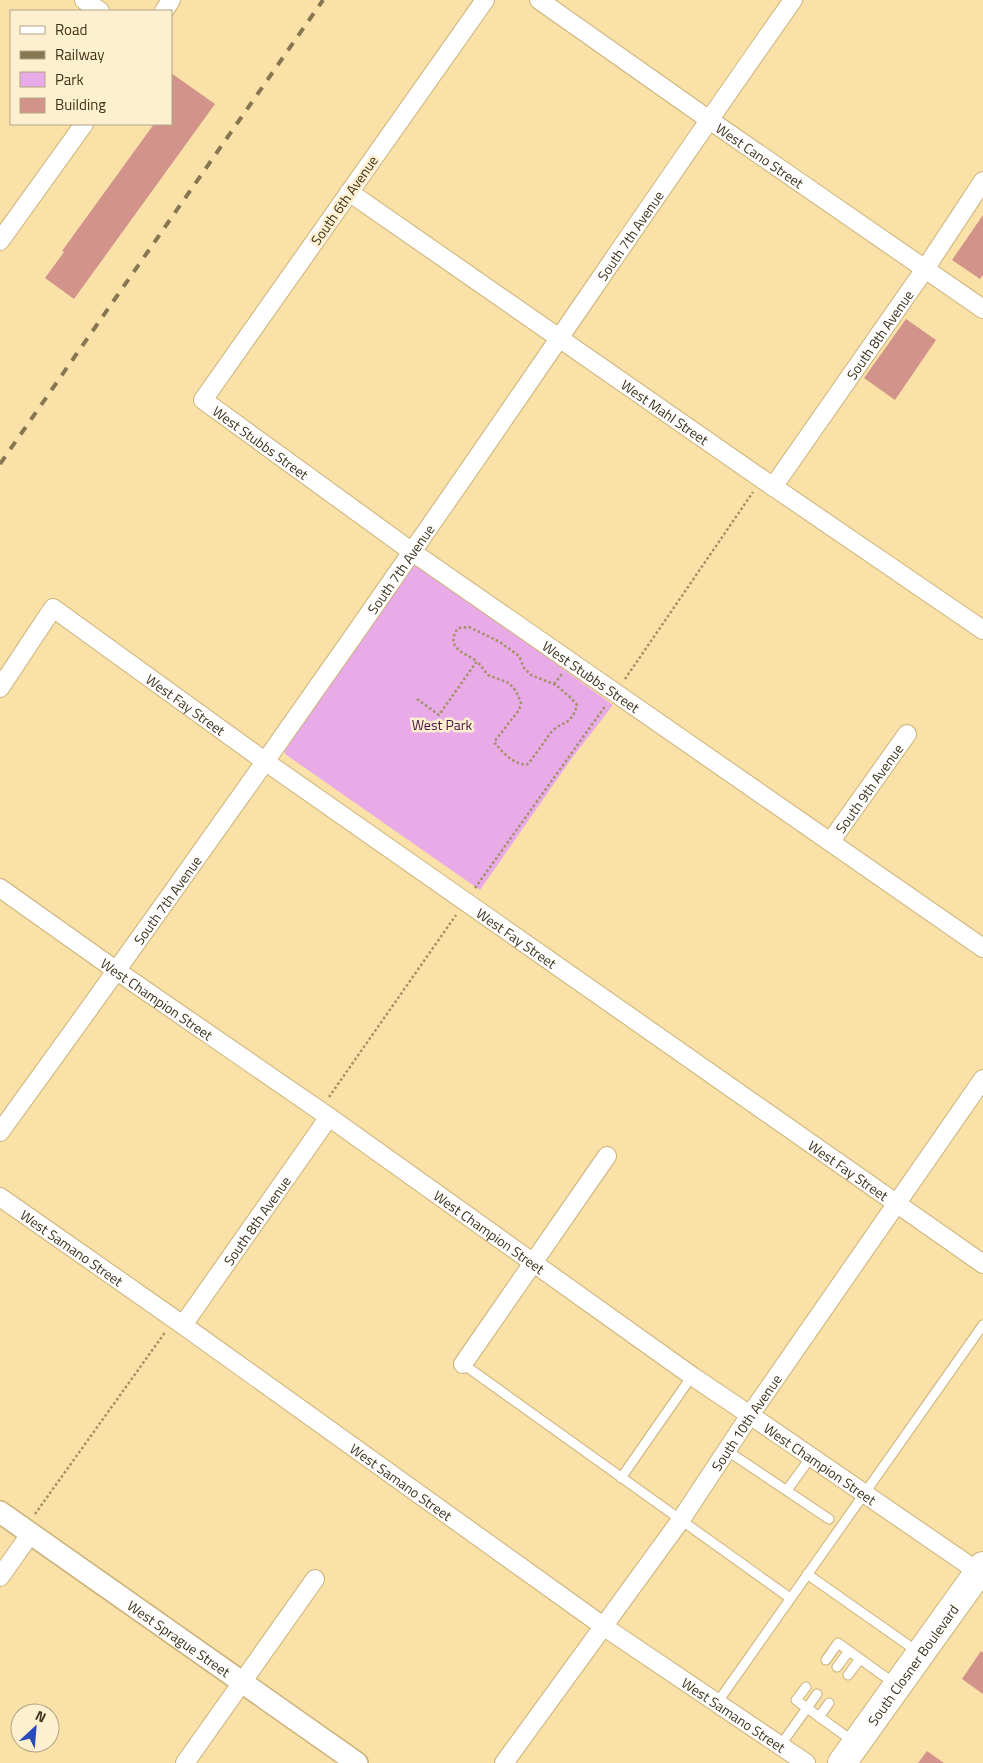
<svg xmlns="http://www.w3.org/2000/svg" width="983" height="1763" font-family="'Titillium Web',sans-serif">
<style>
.green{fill:#e9abe8}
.building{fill:#d2938b}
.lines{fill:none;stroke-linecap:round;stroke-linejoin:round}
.service-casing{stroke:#cab27a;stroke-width:11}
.minor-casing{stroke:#cab27a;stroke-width:20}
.tertiary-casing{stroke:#cab27a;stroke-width:24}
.primary-casing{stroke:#cab27a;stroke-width:30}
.path{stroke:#a39168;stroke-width:2.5;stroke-dasharray:2.5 2.5;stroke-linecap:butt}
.service{stroke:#fff;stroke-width:9}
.minor{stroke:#fff;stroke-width:18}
.tertiary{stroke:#fff;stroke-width:21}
.primary{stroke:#fff;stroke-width:28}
.rail{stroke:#867652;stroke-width:4;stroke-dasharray:9 9;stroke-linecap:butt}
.labels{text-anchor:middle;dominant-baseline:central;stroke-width:5;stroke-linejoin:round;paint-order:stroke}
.street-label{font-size:14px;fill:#3e341d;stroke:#fef0ce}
.park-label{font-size:14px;fill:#480f49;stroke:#fef0ce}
</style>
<rect width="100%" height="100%" fill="#fae1a8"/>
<!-- green -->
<path class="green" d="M416 565 422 567 613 705 572 758 480 890 285 754V747L412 566Z"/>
<!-- building -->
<path class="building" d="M171 73 215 104 74 299 45 278 64 252 62 251 154 124H171Z
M983 215V275L980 279 952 260Z
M906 319 936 340 895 400 864 378Z
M981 1651 983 1653V1694L962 1679Z
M927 1751 944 1763H918Z"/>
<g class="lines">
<!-- service casing -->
<g class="service-casing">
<path id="service" d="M463 1364 790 1598
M726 1450 829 1519
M621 1478 692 1376
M787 1490 811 1457
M807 1574 918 1652
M826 1660 838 1643 895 1684
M837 1667 849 1651
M848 1675 860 1659
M806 1687 796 1700 854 1742
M717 1703 983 1325
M819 1717 829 1703
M780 1746 817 1694"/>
</g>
<!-- minor casing -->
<g class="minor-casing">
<g id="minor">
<path d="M84 0 100 11"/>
<path id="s1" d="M485 0 203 400 411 551 983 948"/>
<path id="s2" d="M539 0 708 119 983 309"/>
<path d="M164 11 171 0"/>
<path id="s3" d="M349 192 762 479 983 630"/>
<path d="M0 241 84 124"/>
<path id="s4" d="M773 487 925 269 983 181"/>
<path id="s5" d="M0 688 53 608 266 762 983 1264"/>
<path id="s6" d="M831 841 907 734"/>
<path id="s7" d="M0 888 117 971 329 1117 692 1376 750 1415 983 1575"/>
<path id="s8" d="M0 1132C190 870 377 605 560 337 637 225 714 112 793 0"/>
<path id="s9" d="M0 1197 183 1325 603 1626 806 1763"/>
<path id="s10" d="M183 1325 329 1117"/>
<path d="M463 1364 607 1156"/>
<path d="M0 1577 31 1533"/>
<path d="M185 1763 315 1579"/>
<path id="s11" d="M504 1763 680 1521 750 1415 983 1079"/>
</g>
</g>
<!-- tertiary casing -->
<g class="tertiary-casing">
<g id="tertiary">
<path id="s12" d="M0 1512 357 1763"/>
</g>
</g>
<!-- primary casing -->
<g class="primary-casing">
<g id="primary">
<path id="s13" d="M842 1763 983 1566"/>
</g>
</g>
<!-- path -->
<path class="path" d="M625 679 753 492
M554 684 562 674
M417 699 439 715 477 661C462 652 445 647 458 628L469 627 500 642 519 656 524 668 531 675 556 685 571 698 577 705C571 726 564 720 552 731L529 763 526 765C512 763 502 752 494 742L519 710 521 703 516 691 509 683 488 675 477 661
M475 888 606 705
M329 1097 456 915
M35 1514 166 1331"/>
<!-- service -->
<use href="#service" class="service"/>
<!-- minor -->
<use href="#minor" class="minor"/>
<!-- tertiary -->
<use href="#tertiary" class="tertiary"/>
<!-- primary -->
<use href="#primary" class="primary"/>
<!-- rail -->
<path class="rail" d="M0 464 323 0"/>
</g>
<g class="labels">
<!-- street labels -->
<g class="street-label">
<text stroke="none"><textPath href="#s2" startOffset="270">West Cano Street</textPath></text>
<text transform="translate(344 200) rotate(-55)">South 6th Avenue</text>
<text stroke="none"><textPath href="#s8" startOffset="1096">South 7th Avenue</textPath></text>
<text stroke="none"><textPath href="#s4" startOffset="186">South 8th Avenue</textPath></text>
<text stroke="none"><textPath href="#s3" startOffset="385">West Mahl Street</textPath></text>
<text stroke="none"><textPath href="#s1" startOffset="561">West Stubbs Street</textPath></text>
<text stroke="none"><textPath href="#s8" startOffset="691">South 7th Avenue</textPath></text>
<text stroke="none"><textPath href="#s1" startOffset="966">West Stubbs Street</textPath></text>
<text stroke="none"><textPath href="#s5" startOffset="260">West Fay Street</textPath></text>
<text stroke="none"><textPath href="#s6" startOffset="65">South 9th Avenue</textPath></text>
<text stroke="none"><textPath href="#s8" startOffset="286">South 7th Avenue</textPath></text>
<text stroke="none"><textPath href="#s5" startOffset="665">West Fay Street</textPath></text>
<text stroke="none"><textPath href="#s7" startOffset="192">West Champion Street</textPath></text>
<text stroke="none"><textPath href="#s5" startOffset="1070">West Fay Street</textPath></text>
<text stroke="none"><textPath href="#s10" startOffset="128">South 8th Avenue</textPath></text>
<text stroke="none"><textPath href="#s7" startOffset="598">West Champion Street</textPath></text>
<text stroke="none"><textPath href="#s9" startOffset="88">West Samano Street</textPath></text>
<text stroke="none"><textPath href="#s11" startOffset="418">South 10th Avenue</textPath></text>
<text stroke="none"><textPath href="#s7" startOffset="1002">West Champion Street</textPath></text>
<text stroke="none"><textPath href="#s9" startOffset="492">West Samano Street</textPath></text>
<text stroke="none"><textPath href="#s12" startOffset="219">West Sprague Street</textPath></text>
<text stroke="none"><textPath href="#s13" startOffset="121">South Closner Boulevard</textPath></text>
<text stroke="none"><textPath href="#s9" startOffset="898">West Samano Street</textPath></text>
</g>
<!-- park labels -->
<g class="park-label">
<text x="442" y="724">West Park</text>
</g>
</g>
<!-- legend -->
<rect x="10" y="10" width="162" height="115" fill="#fef0ce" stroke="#b1a587"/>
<rect x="20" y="26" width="25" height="8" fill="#ffffff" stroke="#b1a587"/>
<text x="55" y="35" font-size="15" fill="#3e341d">Road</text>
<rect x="20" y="51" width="25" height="8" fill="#867652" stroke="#b1a587"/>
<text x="55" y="60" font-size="15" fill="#3e341d">Railway</text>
<rect x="20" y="72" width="25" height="15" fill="#e9abe8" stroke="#b1a587"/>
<text x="55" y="85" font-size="15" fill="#3e341d">Park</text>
<rect x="20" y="98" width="25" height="15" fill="#d2938b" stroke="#b1a587"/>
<text x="55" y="110" font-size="15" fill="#3e341d">Building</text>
<!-- north arrow -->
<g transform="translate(35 1728) rotate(26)"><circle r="24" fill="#fef0ce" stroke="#b1a587"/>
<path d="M0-4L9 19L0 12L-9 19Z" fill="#2b4aba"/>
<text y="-8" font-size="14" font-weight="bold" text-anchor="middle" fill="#3e341d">N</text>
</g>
</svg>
